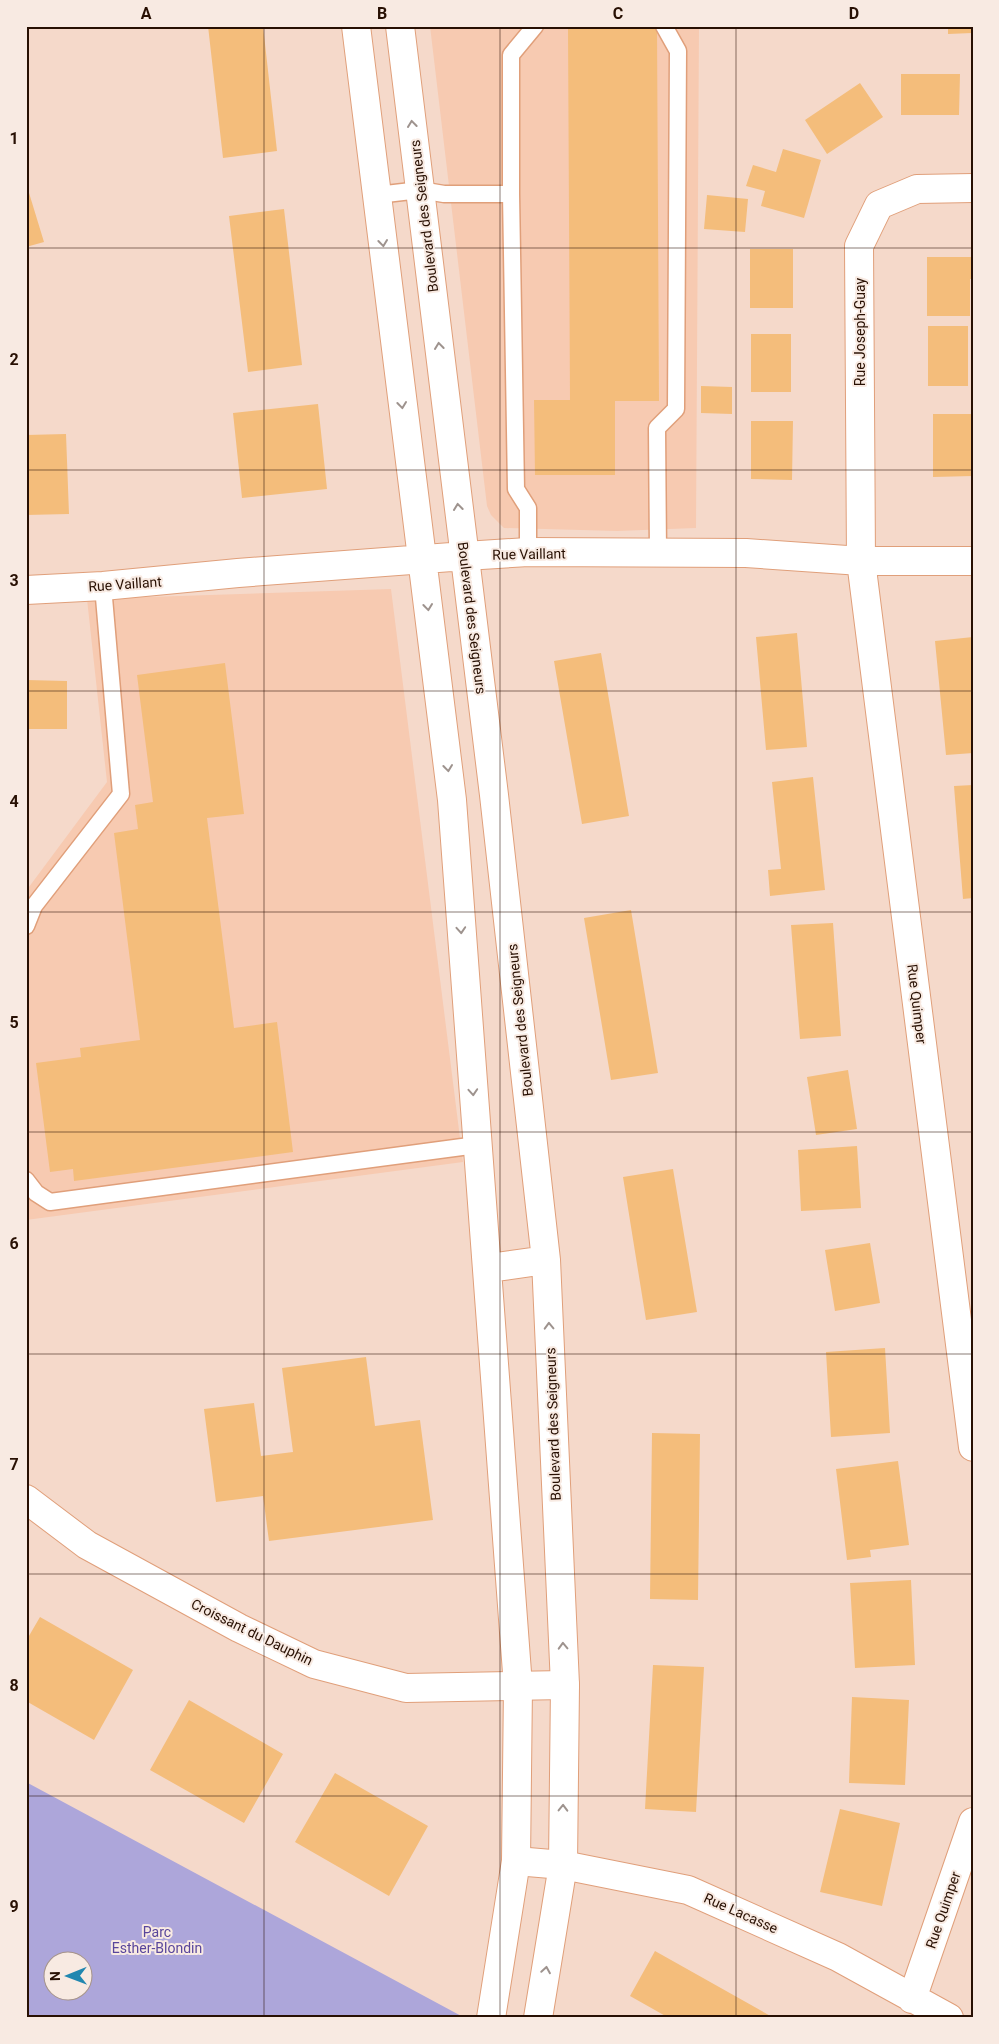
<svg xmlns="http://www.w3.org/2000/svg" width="999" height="2044" font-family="Roboto,sans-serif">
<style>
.built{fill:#f7cab1}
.green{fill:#ada6da;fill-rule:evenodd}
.building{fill:#f4bd7b}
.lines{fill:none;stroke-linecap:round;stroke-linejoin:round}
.service-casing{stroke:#e09f7a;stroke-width:19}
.minor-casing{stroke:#e09f7a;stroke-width:30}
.tertiary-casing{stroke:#e09f7a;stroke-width:30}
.service{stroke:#fff;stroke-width:16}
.minor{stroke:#fff;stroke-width:28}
.tertiary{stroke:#fff;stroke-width:28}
.oneway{stroke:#9e938e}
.grid{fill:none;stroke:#281003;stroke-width:1;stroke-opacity:0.55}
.labels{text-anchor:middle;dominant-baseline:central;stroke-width:4;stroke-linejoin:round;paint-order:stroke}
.street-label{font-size:14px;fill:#281003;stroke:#f8eae2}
.park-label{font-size:14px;fill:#59469b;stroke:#f8eae2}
.neatline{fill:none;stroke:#281003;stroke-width:2}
.grid-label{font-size:16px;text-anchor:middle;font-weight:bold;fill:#281003}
</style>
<rect width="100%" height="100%" fill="#f5d9ca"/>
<!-- built -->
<path class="built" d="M430 26H699L696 528 617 531 504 528 491 515 487 506Z
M391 589 463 1162 26 1220V891L107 782 87 599Z"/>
<!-- green -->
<path class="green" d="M26 1782 465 2018H26ZM52 1962H82V1992H52Z"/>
<!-- building -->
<path class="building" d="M208 26H263L277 151 223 158Z
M948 26H972V33L948 34Z
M657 28 659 401H615V475H535L534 400H570L568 29Z
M901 74H960L959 115H901Z
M860 83 883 117 827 154 805 120Z
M783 149 821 160 804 218 761 206 765 191 746 186 753 165 776 172Z
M26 183 44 242 26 247Z
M707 195 748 199 745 232 704 229Z
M284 209 302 365 248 372 229 216Z
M750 249H793V308H750Z
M927 257H973V279H970V316H927Z
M928 326H968V386H928Z
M751 334H791V392H751Z
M701 386 732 387V414L701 413Z
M318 404 327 489 242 498 233 413Z
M933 414H973V476L933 477Z
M751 421H793L792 480 751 479Z
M66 434 69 514 26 515V435Z
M797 633 807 747 766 750 756 637Z
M973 637V753L946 755 935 641Z
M601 653 629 816 582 824 554 661Z
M225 663 244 814 207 818 234 1028 277 1022 293 1152 74 1181 73 1169 50 1172 36 1063 81 1057 80 1048 140 1040 114 833 138 829 135 805 153 802 137 675Z
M26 680 67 681V729H26Z
M813 777 825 890 770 896 768 870 781 869 772 782Z
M973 785V898L963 899 954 786Z
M631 910 658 1073 611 1080 584 918Z
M833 923 841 1036 800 1039 791 925Z
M848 1070 857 1129 816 1135 807 1077Z
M857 1146 861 1208 801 1211 798 1150Z
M673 1169 697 1312 646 1320 623 1177Z
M870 1243 880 1303 835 1311 825 1250Z
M885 1348 890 1433 831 1437 826 1352Z
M366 1357 375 1426 420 1420 433 1520 269 1541 263 1496 216 1502 204 1409 254 1403 261 1456 293 1452 282 1368Z
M652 1433 700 1434 698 1600 650 1599Z
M898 1461 909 1545 870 1550 871 1557 847 1560 836 1469Z
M911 1580 915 1665 855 1668 850 1583Z
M40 1617 133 1670 94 1740 26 1701V1641Z
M653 1665 704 1667 696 1812 645 1809Z
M852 1697 909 1700 905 1785 849 1783Z
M189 1700 283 1754 244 1823 150 1770Z
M335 1773 428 1826 389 1896 295 1842Z
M840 1809 900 1823 882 1906 820 1892Z
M655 1951 774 2018H669L630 1996Z"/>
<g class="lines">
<!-- service casing -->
<g class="service-casing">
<path id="service" d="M511 194V55L535 26
M377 195 420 190 444 194H511L516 489 528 508V552
M658 553 657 428 676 409 678 51 664 26
M26 926 34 906 121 794 103 586
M26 1180 36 1193 50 1202 477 1145"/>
</g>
<!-- minor casing -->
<g class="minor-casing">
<path id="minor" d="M973 188 917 189 879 205 859 246 861 561 973 1447
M465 556 528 552 746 553 861 561H973
M26 1499 87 1545 239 1628 314 1664 406 1688 565 1685
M516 1861 563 1865 688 1890 838 1957 949 2018
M912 1999 973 1822"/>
</g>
<!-- tertiary casing -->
<g class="tertiary-casing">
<path id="tertiary" d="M356 26 452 800 518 1686 516 1861 491 2018
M400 26 494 795 546 1260 565 1685 563 1865 538 2018
M26 590 103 586 238 573 465 556
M489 1268 546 1260"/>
</g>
<!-- service -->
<use href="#service" class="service"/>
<!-- minor -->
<use href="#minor" class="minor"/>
<!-- tertiary -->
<use href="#tertiary" class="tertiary"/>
</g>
<!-- one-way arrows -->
<defs><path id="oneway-chevron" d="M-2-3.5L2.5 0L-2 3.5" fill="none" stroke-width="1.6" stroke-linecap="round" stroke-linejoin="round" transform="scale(1.25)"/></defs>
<g class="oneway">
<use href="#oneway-chevron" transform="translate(412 124) rotate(-97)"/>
<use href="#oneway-chevron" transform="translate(383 243) rotate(83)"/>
<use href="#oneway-chevron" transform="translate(439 346) rotate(-97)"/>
<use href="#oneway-chevron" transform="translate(402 405) rotate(83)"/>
<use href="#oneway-chevron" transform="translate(458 507) rotate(-97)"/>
<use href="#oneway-chevron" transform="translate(428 607) rotate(83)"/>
<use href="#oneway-chevron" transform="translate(448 768) rotate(83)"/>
<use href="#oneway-chevron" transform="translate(461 930) rotate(86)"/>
<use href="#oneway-chevron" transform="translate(473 1092) rotate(86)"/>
<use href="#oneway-chevron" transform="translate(549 1326) rotate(-92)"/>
<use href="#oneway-chevron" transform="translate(563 1646) rotate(-92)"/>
<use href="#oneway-chevron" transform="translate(563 1808) rotate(-89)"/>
<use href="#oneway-chevron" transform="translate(546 1970) rotate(-81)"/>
</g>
<!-- grid -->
<path class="grid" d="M264 26V2018M500 26V2018M736 26V2018M26 248H973M26 470H973M26 691H973M26 912H973M26 1132H973M26 1354H973M26 1574H973M26 1796H973"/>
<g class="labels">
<!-- street labels -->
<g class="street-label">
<text transform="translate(424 216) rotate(-97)">Boulevard des Seigneurs</text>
<text transform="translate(860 332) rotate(-90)">Rue Joseph-Guay</text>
<text transform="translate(529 554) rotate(-1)">Rue Vaillant</text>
<text transform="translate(125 584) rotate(-4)">Rue Vaillant</text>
<text transform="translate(472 618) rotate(83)">Boulevard des Seigneurs</text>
<text transform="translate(917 1004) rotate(83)">Rue Quimper</text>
<text transform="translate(520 1020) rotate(-96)">Boulevard des Seigneurs</text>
<text transform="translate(553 1424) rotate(-92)">Boulevard des Seigneurs</text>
<text transform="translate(252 1632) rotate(26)">Croissant du Dauphin</text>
<text transform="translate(943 1910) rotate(-71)">Rue Quimper</text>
<text transform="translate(741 1913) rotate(24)">Rue Lacasse</text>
</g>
<!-- park labels -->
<g class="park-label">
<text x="157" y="1932">Parc<tspan x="157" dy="16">Esther-Blondin</tspan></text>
</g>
</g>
<!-- border -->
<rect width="999" height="2044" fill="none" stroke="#f8eae2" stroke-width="55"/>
<!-- north arrow -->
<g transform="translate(68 1976) rotate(269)"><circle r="24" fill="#f8eae2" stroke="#a59389"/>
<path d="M0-4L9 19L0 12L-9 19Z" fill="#2187b0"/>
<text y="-8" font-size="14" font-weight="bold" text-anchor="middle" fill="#281003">N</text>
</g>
<rect x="28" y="28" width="944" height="1988" class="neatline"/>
<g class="grid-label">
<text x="146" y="19">A</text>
<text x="382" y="19">B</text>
<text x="618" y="19">C</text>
<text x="854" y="19">D</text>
<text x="14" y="144">1</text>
<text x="14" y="365">2</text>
<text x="14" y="586">3</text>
<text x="14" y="807">4</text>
<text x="14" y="1028">5</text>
<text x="14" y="1249">6</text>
<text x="14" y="1470">7</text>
<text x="14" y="1691">8</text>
<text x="14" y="1912">9</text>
</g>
</svg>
